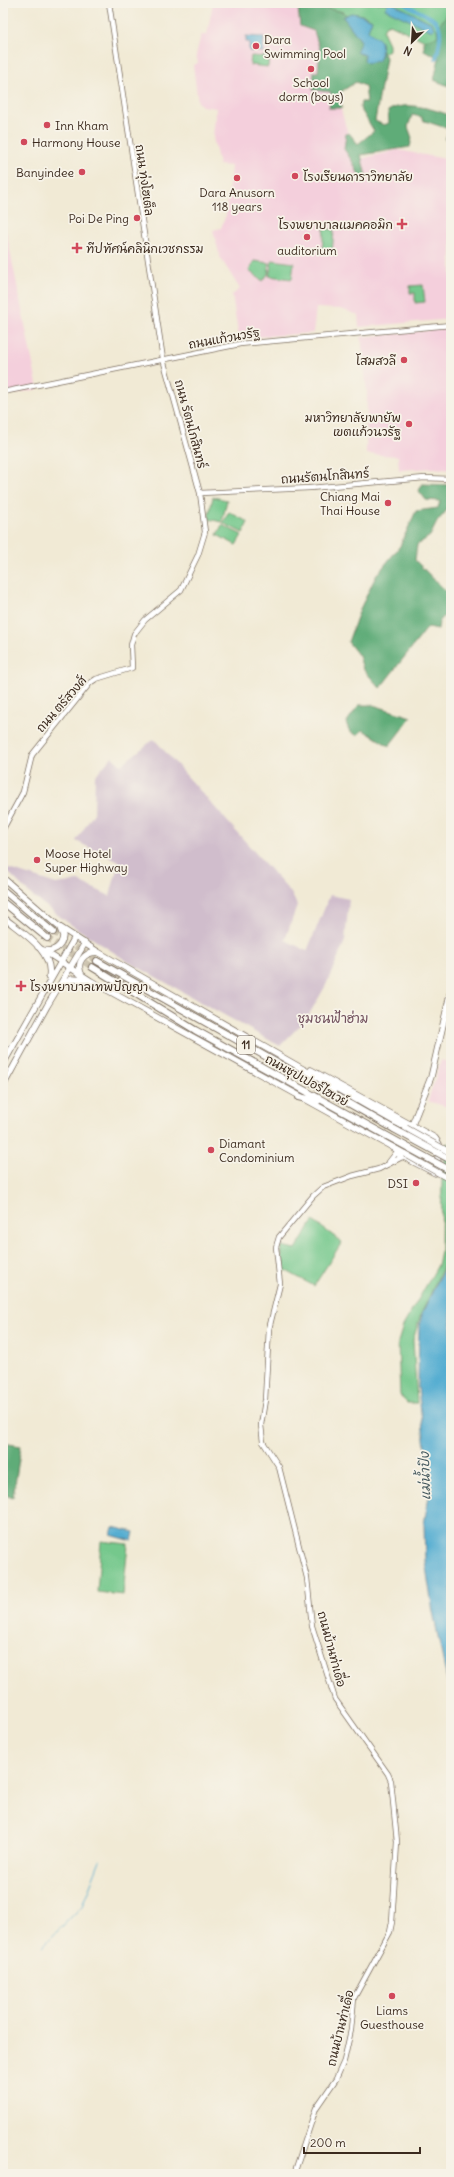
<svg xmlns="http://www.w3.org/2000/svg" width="454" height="2177" font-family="Delius,'Playpen Sans Thai',sans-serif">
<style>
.built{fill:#f4cfdc}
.industrial{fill:#d0bdcc}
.green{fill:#74c88c;stroke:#587955}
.forest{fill:#5fac78;stroke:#4d6b4b}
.water{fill:#54add1;stroke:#486c78}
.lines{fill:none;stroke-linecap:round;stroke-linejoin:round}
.stream{stroke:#54add1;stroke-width:1}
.canal{stroke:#54add1;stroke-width:4}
.highway-tunnel{stroke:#cdc4b0;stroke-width:6;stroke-dasharray:6 3;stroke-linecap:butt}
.minor-casing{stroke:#7b6d5e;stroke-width:6}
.major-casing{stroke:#7b6d5e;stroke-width:7}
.highway-casing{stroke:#7b6d5e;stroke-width:8}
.minor{stroke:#fff;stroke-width:4.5}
.major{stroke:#fff;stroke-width:5.5}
.highway{stroke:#fff;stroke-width:6}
.major-bridge-casing{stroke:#7b6d5e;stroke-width:7;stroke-linecap:butt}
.highway-bridge-casing{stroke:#7b6d5e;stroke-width:8;stroke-linecap:butt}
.major-bridge{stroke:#fff;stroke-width:5.5}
.highway-bridge{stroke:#fff;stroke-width:6}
.poi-dot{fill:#d1495b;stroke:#f7f3e8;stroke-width:1.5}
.labels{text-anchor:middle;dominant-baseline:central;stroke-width:3.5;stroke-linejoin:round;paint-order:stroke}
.shield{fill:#f7f3e8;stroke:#73665b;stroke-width:1}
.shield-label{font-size:11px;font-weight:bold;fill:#3b2a1e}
.poi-label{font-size:12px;fill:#3b2a1e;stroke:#f7f3e8;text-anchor:start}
.street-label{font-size:12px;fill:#3b2a1e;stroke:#f7f3e8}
.neighbourhood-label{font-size:13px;fill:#704f5c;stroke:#f7f3e8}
.water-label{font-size:13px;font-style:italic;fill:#44585d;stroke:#f7f3e8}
</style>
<rect width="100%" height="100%" fill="#f7f3e8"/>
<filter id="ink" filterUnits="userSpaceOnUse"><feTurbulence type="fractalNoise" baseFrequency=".025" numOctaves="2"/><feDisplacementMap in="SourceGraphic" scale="8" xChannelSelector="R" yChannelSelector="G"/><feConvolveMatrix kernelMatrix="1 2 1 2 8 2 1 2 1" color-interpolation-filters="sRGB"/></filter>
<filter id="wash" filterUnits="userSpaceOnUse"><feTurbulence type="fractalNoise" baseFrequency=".012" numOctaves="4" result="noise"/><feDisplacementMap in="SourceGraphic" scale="16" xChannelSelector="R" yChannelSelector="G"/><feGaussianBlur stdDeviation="0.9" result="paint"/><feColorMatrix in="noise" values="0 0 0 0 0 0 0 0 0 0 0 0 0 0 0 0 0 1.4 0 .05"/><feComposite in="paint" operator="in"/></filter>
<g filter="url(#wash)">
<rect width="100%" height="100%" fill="#f1ead5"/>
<!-- built -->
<path class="built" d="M213 3H303L333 83 356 160 398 150 451 160V319L359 327 358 315 341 309 316 308 313 333 239 338 232 295 240 289 220 257 213 230 221 228 226 215 231 166 219 165 213 137 216 108 202 106 198 102 193 65 198 63 196 55 201 35H207Z
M3 216 38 389 3 396Z
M451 328V470L434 468 399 470 398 456 366 454 367 393 361 337Z
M441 1060 451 1063V1108L428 1101Z"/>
<!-- industrial -->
<path class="industrial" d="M154 739 291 893 297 905 285 940 307 951 330 895 349 899 345 941 326 985 307 1018 280 1046 127 961 70 924 31 895 3 867 56 884 78 881 110 896 119 862 76 841 94 813 95 776 112 757 121 765Z"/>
<!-- green -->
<path class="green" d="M316 3H450C450 14 443 20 437 28L438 36 425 41 390 24 385 26 383 31 389 44V50L384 53 381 51C383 39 375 38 367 30L372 20C365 15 354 12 346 15L343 12 320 7Z
M251 56 269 57 268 67 250 65Z
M324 228 334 230 332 254 322 250Z
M272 260 294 263 292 279 269 276Z
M254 261 269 263 268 274 263 281 249 271Z
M423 285 425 302 415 303V293H410V286Z
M213 497 227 500 222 522 208 519Z
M229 512 248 522 243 533 223 523Z
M222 525 242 535 236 545 217 535Z
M447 1143 451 1145V1209L444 1265 421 1314 413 1340 417 1403H407L400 1395 398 1342 403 1326 438 1265 441 1251 442 1173Z
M313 1221 342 1242 314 1286 283 1269 281 1246 296 1249Z
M101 1541 128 1544 123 1595 97 1592Z"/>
<!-- forest -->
<path class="forest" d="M300 3H316L320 7 343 12 346 15 344 17 361 41 360 54 365 55 364 58 381 57V51L384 53 386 58 375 121 384 125 389 123 388 111C404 100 433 109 449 115L451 111V141L445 140 449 129 422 120V117L412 115 408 127 412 138 410 147 361 155 367 180 362 181 352 161 344 149 346 134 349 133 358 144 374 131 360 108 361 102H367L365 86 356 82 339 93 342 108H329L331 92 313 90 314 72H318L320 50 314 31 300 26 298 7Z
M450 3H451V87L434 80 439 58 424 50V41L438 36 437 28 447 15Z
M422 484 451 485V505L437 522 430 536 417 545 415 560 451 597V608L439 622 438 629 428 627 380 688 363 669 359 656 348 642 360 609 376 576 400 546 416 511 438 508 440 501 426 500 419 491Z
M359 705H373L411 717 389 746 363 730 357 735 350 732 346 723Z
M3 1443 21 1446 13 1497 3 1495Z"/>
<!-- water -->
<path class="water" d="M388 3H392L432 23 434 28 432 31 385 9Z
M351 13 358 14 372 20 368 30C376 40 384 36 381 52 381 56 381 58 378 61L367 63 364 60 365 55 356 52 361 41 343 17Z
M246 36 264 37 263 52 249 51V42H246Z
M451 1218V1699L433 1612 425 1561 424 1524 430 1490 418 1387 419 1326 423 1311 445 1266Z
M113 1527 134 1532 132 1541 111 1535Z"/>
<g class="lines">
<!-- stream -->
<path class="stream" d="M43 1946 82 1906 100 1860"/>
<!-- canal -->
<path class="canal" d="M403 3C434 21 448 16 436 58"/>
</g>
</g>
<g filter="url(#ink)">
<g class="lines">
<!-- highway-tunnel -->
<path class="highway-tunnel" d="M53 932 97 961
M47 938 92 967"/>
<!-- minor casing -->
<g class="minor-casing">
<path id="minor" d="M3 392 240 344 451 325
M200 493 310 488 425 478 451 479
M3 829 23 792 32 755 90 683 96 679 132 668 131 645 134 634 145 620 181 590 198 555 205 532 200 493 163 359 109 3
M389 1162 396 1153
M294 2174 316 2108 336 2079 344 2061 351 2030 354 1998 390 1932 392 1922 397 1842 391 1781 388 1774 335 1699 312 1626 307 1578 279 1467 263 1442 261 1425 265 1400 269 1329 280 1284 276 1247 279 1237 313 1196 323 1187 352 1176 379 1169 402 1157"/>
</g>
<!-- major casing -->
<g class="major-casing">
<path id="major" d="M3 878 58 926 98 952 406 1128
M3 917C21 932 54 950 49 977
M38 947 91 981 405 1154
M43 950C53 953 62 947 63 936L60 928
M83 977C74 963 84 952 98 952
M60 986 72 979 87 980
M3 1064 75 937
M311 1070 435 1138 439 1144 437 1170 435 1173 398 1154
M3 1086 47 1006 85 943
M412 1125 431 1077 451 990"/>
</g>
<!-- highway casing -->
<g class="highway-casing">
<path id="highway" d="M3 890 53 932
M3 902 47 938
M97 961 394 1129
M92 967 195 1030 389 1137
M317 1076 333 1091
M299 1097 318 1101"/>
</g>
<!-- minor -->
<use href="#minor" class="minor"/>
<!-- major -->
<use href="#major" class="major"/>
<!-- highway -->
<use href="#highway" class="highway"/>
<!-- major-bridge casing -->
<g class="major-bridge-casing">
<path id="major-bridge" d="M406 1128 451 1153
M405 1154 451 1180"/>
</g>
<!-- highway-bridge casing -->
<g class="highway-bridge-casing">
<path id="highway-bridge" d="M394 1129 451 1160
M389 1137 451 1171"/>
</g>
<!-- major-bridge -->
<use href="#major-bridge" class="major-bridge"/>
<!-- highway-bridge -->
<use href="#highway-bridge" class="highway-bridge"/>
</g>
</g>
<!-- markers -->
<g class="poi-dot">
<circle cx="256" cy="46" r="4"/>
<circle cx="311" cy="69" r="4"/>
<circle cx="47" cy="125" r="4"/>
<circle cx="24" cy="142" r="4"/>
<circle cx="82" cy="172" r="4"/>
<circle cx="295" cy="176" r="4"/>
<circle cx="237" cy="178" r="4"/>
<circle cx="137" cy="218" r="4"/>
<path d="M400 218h4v4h4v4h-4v4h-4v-4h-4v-4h4z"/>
<circle cx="307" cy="237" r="4"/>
<path d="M75 242h4v4h4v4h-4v4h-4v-4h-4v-4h4z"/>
<circle cx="404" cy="360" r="4"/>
<circle cx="409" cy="424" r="4"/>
<circle cx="388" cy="503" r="4"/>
<circle cx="37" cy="860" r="4"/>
<path d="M19 980h4v4h4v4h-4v4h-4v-4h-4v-4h4z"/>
<circle cx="211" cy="1150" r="4"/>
<circle cx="416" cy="1183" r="4"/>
<circle cx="392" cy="1996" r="4"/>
</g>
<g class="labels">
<!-- shield labels -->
<rect class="shield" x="237" y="1036" width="18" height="18" rx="3"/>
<g class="shield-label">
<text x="246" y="1045">11</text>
</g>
<!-- poi labels -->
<g class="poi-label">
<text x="264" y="39">Dara<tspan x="264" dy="14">Swimming Pool</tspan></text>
<text x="311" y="82" text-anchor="middle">School<tspan x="311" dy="14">dorm (boys)</tspan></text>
<text x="55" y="125">Inn Kham</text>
<text x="32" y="142">Harmony House</text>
<text x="74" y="172" text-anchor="end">Banyindee</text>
<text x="303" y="176">โรงเรียนดาราวิทยาลัย</text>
<text x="237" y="192" text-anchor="middle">Dara Anusorn<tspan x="237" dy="14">118 years</tspan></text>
<text x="129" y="218" text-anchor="end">Poi De Ping</text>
<text x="393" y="224" text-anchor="end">โรงพยาบาลแมคคอมิก</text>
<text x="86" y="248">ทีปทัศน์คลินิกเวชกรรม</text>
<text x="307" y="250" text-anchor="middle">auditorium</text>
<text x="396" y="360" text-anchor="end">โสมสวลี</text>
<text x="401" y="417" text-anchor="end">มหาวิทยาลัยพายัพ<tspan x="401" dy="14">เขตแก้วนวรัฐ</tspan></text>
<text x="380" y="496" text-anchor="end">Chiang Mai<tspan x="380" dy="14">Thai House</tspan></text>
<text x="45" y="853">Moose Hotel<tspan x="45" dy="14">Super Highway</tspan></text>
<text x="30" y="986">โรงพยาบาลเทพปัญญา</text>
<text x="219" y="1143">Diamant<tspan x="219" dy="14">Condominium</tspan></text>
<text x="408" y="1183" text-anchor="end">DSI</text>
<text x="392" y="2010" text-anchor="middle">Liams<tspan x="392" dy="14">Guesthouse</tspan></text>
</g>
<!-- street labels -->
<g class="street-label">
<text transform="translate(145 180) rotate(82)">ถนน ทุ่งโฮเต็ล</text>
<text transform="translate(224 338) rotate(-10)">ถนนแก้วนวรัฐ</text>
<text transform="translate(191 424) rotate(75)">ถนน รัตนโกสินทร์</text>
<text transform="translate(325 476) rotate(-4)">ถนนรัตนโกสินทร์</text>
<text transform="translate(61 704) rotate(-49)">ถนน ตรัสวงศ์</text>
<text transform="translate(307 1080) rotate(29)">ถนนซุปเปอร์ไฮเวย์</text>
<text transform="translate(332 1649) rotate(75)">ถนนบ้านท่าเดื่อ</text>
<text transform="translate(340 2028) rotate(-76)">ถนนบ้านท่าเดื่อ</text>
</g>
<!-- neighbourhood labels -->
<g class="neighbourhood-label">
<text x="333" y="1018">ชุมชนฟ้าฮ่าม</text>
</g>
<!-- water labels -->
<g class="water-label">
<text transform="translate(425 1476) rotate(-92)">แม่น้ำปิง</text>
</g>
</g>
<!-- margin -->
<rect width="454" height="2177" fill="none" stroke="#f7f3e8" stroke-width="16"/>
<!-- north arrow -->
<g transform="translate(412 42) rotate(205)" stroke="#f7f3e8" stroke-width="3" paint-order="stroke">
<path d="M0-3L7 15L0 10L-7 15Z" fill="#3b2a1e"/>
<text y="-6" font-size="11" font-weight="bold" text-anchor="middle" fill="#3b2a1e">N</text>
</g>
<!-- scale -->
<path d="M304 2147v6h116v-6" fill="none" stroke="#3b2a1e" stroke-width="2"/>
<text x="310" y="2147" font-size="12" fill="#3b2a1e" stroke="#f7f3e8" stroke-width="3" paint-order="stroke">200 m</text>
</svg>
